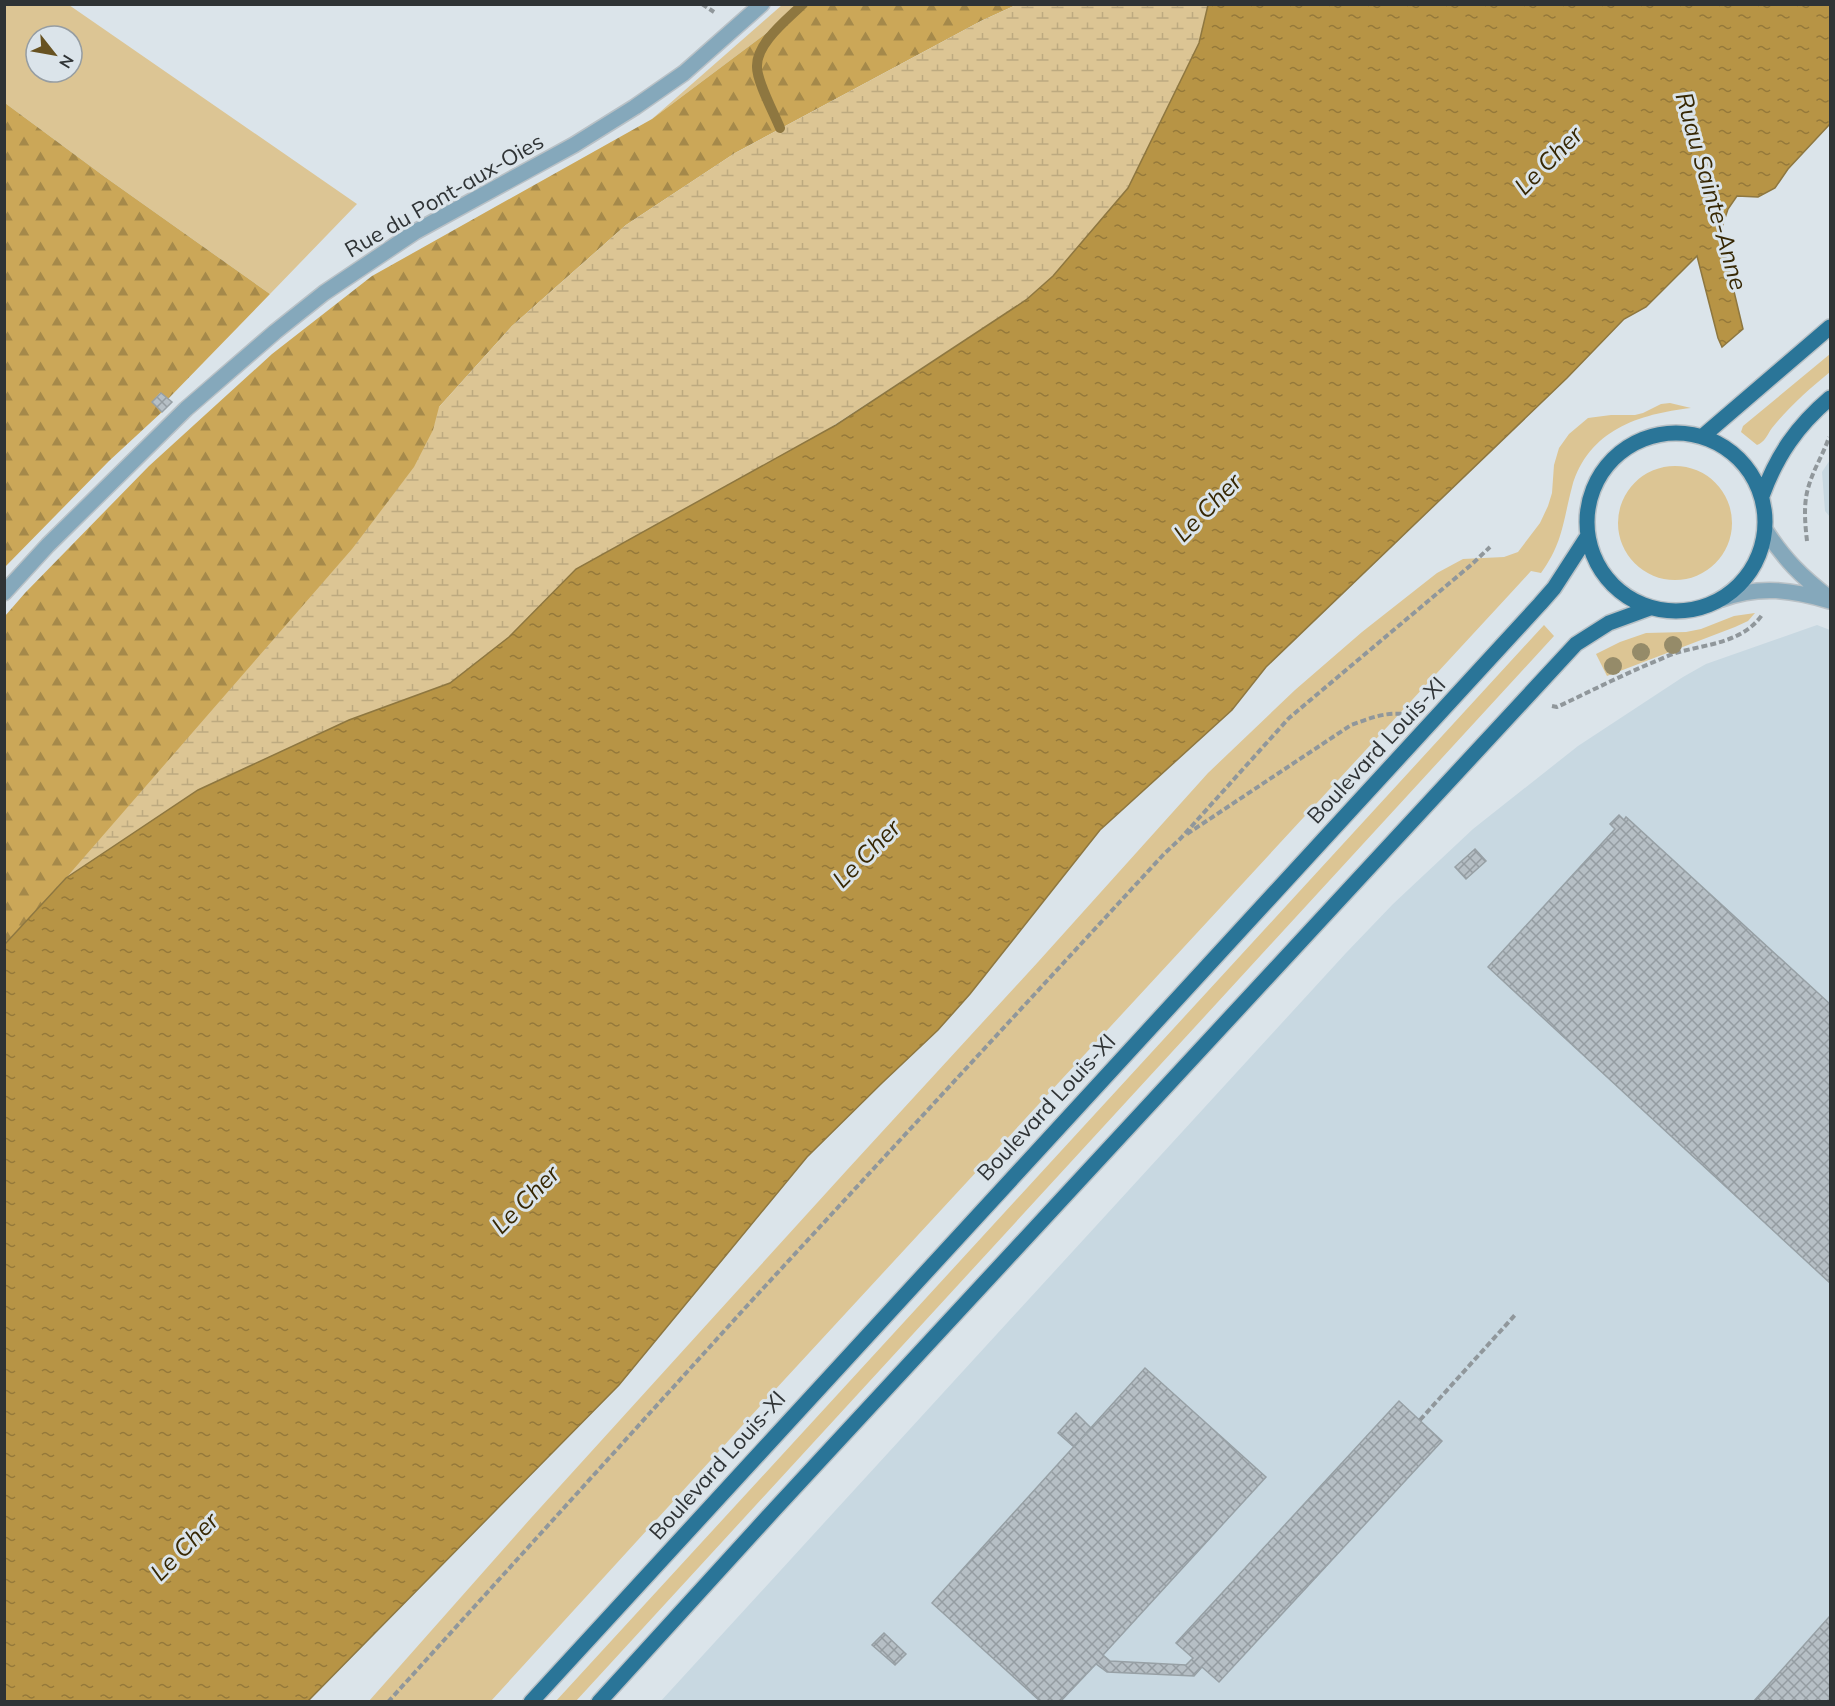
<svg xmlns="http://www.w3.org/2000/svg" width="1835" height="1706" font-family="Mulish,sans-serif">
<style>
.built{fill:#c8d8e1}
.grass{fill:#dcc594;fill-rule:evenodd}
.forest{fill:url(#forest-firs)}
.wetland{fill:url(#wetland-marsh)}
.water{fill:url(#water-ripples);stroke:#8e7740;stroke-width:1.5}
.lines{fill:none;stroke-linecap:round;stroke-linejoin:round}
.stream{stroke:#8e7740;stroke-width:10}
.building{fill:url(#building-cross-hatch);stroke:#97a0a5;stroke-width:1.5}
.minor-casing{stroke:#b9c1c6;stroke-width:18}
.primary-casing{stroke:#b9c1c6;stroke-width:18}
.path{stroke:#90979b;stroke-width:4;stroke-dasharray:6 3;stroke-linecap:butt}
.minor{stroke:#85a8bb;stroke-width:15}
.primary{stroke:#2a7598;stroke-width:15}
.tree{fill:#958b69}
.labels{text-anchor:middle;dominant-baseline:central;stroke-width:6;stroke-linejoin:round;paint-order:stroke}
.street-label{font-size:22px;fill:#2f3335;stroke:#dbe4ea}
.water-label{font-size:24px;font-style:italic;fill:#372804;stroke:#dbe4ea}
</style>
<defs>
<pattern id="forest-firs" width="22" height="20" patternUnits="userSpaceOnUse" patternTransform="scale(1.5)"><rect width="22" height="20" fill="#cba758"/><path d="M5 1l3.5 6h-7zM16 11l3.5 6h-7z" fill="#a5894a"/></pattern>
<pattern id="wetland-marsh" width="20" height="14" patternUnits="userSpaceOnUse" patternTransform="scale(1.5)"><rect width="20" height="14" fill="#dcc594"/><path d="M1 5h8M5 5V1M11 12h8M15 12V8" fill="none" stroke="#bdaa80"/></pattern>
<pattern id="water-ripples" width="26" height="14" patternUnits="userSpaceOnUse" patternTransform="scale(1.5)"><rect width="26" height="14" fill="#b79445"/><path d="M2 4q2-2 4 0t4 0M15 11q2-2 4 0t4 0" fill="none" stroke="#95793a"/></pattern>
<pattern id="building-cross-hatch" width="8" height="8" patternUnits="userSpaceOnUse" patternTransform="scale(1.5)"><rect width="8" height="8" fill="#b6bfc5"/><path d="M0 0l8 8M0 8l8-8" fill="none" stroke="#949ca1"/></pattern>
</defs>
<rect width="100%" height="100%" fill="#dbe4ea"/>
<!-- built -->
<path class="built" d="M1830 460V517L1825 511 1822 472Z
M1817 625 1830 630V1701L660 1702 1346 953 1393 904 1473 829 1578 746 1683 677 1706 664Z"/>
<!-- grass -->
<path class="grass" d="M5 5H69L357 204 270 294 105 177 5 103ZM36 36H72V72H36Z
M782 5H804L652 119Z
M1830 354V372C1809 389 1789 407 1772 428 1767 435 1765 442 1757 445L1741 432 1743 426Z
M1670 403 1691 408C1639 414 1588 430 1572 487 1563 521 1563 543 1541 573L1531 571 1509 595 773 1392 491 1701H369L531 1518 847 1170 1038 962 1208 773 1295 690 1362 632 1437 573 1463 559 1504 557 1518 552 1540 523 1548 506 1552 493 1554 465 1559 448 1569 434 1588 418 1611 415H1635L1643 413 1661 404Z
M1618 523a57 57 0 1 1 114 0a57 57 0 1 1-114 0Z
M1755 613 1748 621 1735 627 1607 676 1596 654 1620 642 1646 633 1686 632 1701 629 1734 616Z
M1544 625 1554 636 576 1701H556Z"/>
<!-- forest -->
<path class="forest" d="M804 5H1016L981 21 735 153 626 225 512 326 439 407 866 278 509 637 349 720 198 790 66 878 5 944V616L25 593 149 466 272 354 372 276 652 119Z
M5 103 105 177 270 294 168 399 160 393 152 402 162 412 109 461 5 567Z"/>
<!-- wetland -->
<path class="wetland" d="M1016 5H1208L1199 43 1128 188 1053 277 1026 300 509 637 450 683 349 720 198 790 66 878 352 549 414 467 433 430 439 407 512 326 626 225 735 153 981 21Z"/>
<!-- water -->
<path class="water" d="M1208 5H1830V124L1788 169 1775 188 1758 197 1737 196 1728 209 1720 233 1743 329 1722 347 1718 338 1697 256 1646 307 1624 319 1567 378 1266 667 1232 710 1100 830 970 994 938 1030 882 1083 807 1157 619 1385 308 1701H5V944L66 878 198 790 349 720 450 683 509 637 576 569 836 425 1026 300 1053 276 1128 188 1199 43Z"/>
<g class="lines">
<!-- stream -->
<path class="stream" d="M780 128C774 113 757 82 757 67 756 43 788 19 803 4"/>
</g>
<!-- building -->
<path class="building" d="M161 393 172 402 162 412 152 402Z
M1619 815 1624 820 1626 817 1830 1004V1283L1488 967 1615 829 1610 824Z
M1475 849 1486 861 1466 879 1455 867Z
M1145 1368 1266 1477 1103 1655 1110 1661 1186 1665 1193 1658 1176 1643 1399 1401 1442 1441 1219 1682 1202 1667 1194 1676 1107 1672 1096 1664 1060 1702H1041L932 1603Z
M1076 1413 1091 1428 1074 1447 1058 1433Z
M1830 1616V1702H1753Z
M884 1633 906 1654 895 1665 872 1645Z"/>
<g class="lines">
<!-- minor casing -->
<g class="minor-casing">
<path id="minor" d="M1766 531C1785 560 1801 576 1828 597
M4 593 48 545 186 409 275 332 324 293 415 232 574 145 635 107 684 73 762 4
M1722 599C1760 585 1793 590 1830 601"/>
</g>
<!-- primary casing -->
<g class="primary-casing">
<path id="primary" d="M1587 522a89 89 0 1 1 178 0a89 89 0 1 1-178 0Z
M1703 436 1830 327
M1762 496C1777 455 1797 426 1830 398
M531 1702 1540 604 1554 588 1587 537
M599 1702 774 1510 1576 644 1609 623 1650 608"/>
</g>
<!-- path -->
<path class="path" d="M702 4 714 12
M1807 541C1805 523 1803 503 1809 485 1814 468 1824 453 1829 437
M1552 706 1557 707C1587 693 1618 677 1649 664 1659 660 1669 655 1679 652 1709 644 1743 642 1762 615
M1187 834 1351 725C1368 719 1384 712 1403 714
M1420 1420 1515 1315
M388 1702 745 1308 1164 854 1181 838 1289 718 1471 565 1490 547"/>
<!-- minor -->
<use href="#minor" class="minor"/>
<!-- primary -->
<use href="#primary" class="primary"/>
</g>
<!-- trees -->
<g class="tree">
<circle cx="1673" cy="645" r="9"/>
<circle cx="1641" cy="652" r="9"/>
<circle cx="1613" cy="666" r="9"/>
</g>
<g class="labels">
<!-- street labels -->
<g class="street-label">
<text transform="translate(444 195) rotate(-30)">Rue du Pont-aux-Oies</text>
<text transform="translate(1376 750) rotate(-47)">Boulevard Louis-XI</text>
<text transform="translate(1046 1107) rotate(-47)">Boulevard Louis-XI</text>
<text transform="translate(717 1465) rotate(-48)">Boulevard Louis-XI</text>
</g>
<!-- water labels -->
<g class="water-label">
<text transform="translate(1548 160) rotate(-45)">Le Cher</text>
<text transform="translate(1712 191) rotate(74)">Ruau Sainte-Anne</text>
<text transform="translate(1207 507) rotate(-45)">Le Cher</text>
<text transform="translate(866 853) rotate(-45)">Le Cher</text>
<text transform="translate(525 1199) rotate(-45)">Le Cher</text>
<text transform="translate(184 1546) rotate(-45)">Le Cher</text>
</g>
</g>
<!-- border -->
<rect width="1835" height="1706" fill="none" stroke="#2f3335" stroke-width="12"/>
<!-- north arrow -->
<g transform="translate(54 54) rotate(121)"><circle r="28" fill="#dbe4ea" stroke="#969da2" stroke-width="1.5"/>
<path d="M0-4.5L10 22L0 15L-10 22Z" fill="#675221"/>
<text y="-9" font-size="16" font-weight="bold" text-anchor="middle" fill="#2f3335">N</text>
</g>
</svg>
